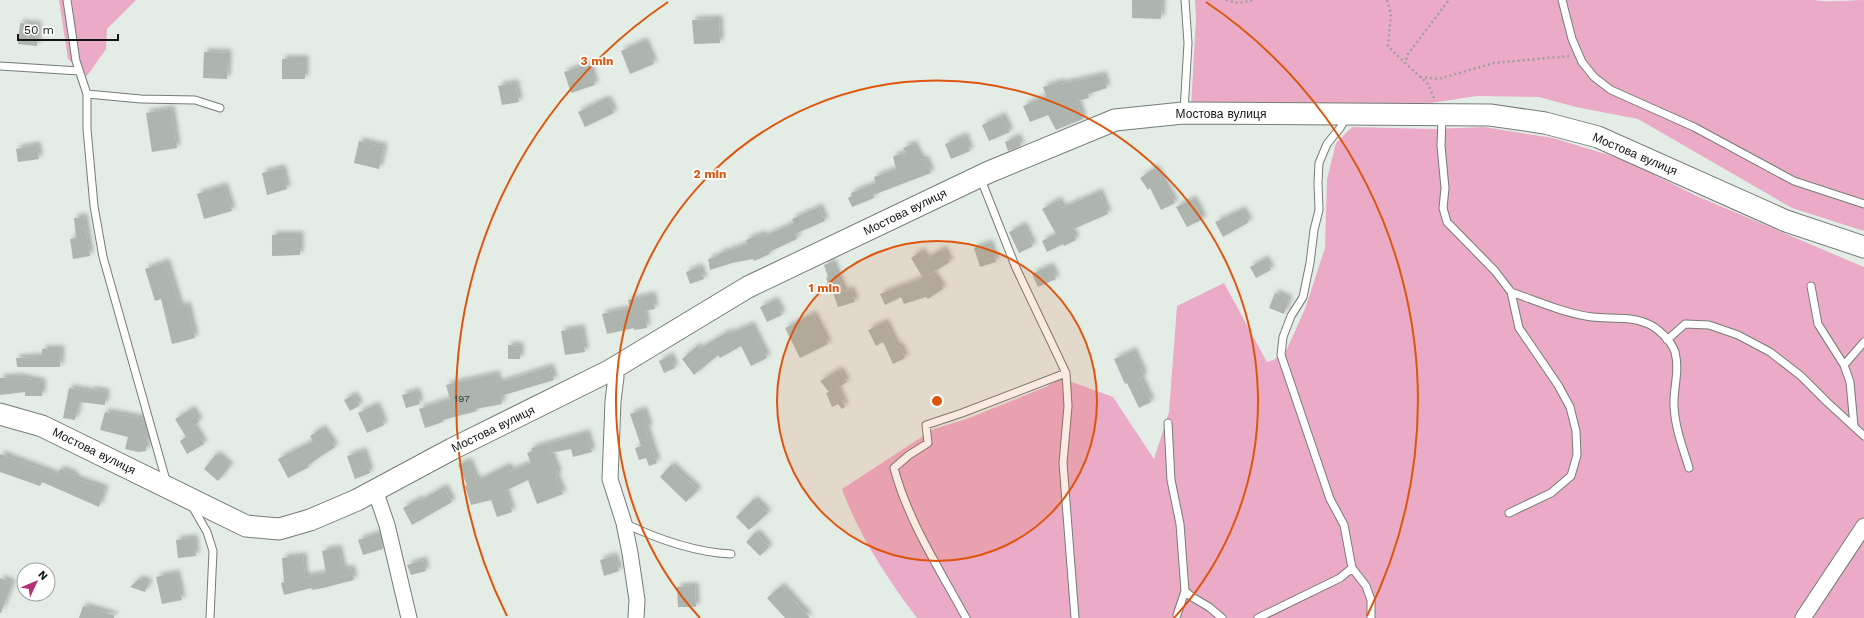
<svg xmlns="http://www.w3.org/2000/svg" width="1864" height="618" font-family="'Work Sans',sans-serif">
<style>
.green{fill:#ebabc7}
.building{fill:#aeb5af;filter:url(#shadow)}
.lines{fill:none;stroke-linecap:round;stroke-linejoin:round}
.lane-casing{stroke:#757c76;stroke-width:9}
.street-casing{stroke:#757c76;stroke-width:17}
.secondary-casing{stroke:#757c76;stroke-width:23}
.path{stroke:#9aa09b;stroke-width:2.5;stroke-dasharray:2 3;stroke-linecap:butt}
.lane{stroke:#fff;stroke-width:7}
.street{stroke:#fff;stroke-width:15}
.secondary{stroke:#fff;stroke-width:21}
.ring{fill:none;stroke:#dd560c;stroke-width:2}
.labels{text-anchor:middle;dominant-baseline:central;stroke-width:3.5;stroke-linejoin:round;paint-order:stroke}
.number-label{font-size:10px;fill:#393d39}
.street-label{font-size:12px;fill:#121512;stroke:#fff}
.centre{fill:#dd560c;stroke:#fff;stroke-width:2}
.ring-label{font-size:12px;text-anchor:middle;font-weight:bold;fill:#dd560c;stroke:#fff;stroke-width:3.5;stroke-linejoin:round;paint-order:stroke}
</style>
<defs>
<filter id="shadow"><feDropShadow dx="3.5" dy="-3.5" stdDeviation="2" flood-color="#0004"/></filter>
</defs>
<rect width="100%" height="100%" fill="#e4ece6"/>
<!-- green -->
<path class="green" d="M59 0H136L107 29 106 49 87 76 68 59Z
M1195 0H1815C1828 3 1849 0 1864 0V231L1792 208 1638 119 1576 107 1539 97 1477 96 1424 104 1390 106 1191 107 1196 19Z
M1352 127 1433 129 1484 127 1553 138 1622 159 1699 197 1864 267V618H917C888 580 858 534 842 489L934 429 969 418 1046 387 1061 378 1113 397 1154 459 1169 412 1177 306 1224 283 1267 362 1273 360 1286 351 1305 309 1325 248 1327 179 1336 143Z"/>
<!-- building -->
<path class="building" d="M1132 0H1162L1161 19 1132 18Z
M719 19 720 43 694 44 692 20Z
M20 23 38 25 37 46 18 44Z
M644 41 654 64 630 74 621 51Z
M204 52 228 53 227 79 203 78Z
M282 59H305V79H282Z
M589 64 595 85 571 93 564 72Z
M1103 75 1107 88 1088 94 1089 98 1077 101 1083 119 1056 130 1048 115 1030 122 1023 106 1046 96 1043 87 1061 82V84Z
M515 83 519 102 502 105 498 86Z
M603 100H608L614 113 585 127 578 112Z
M171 109 177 148 152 152 146 113Z
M1002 116 1010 132 989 141 982 125Z
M964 136 970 151 951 159 945 144Z
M1017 137 1021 146 1008 151 1005 142Z
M359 141 384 147 379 169 354 163Z
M913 144 921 160 925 159 931 173 873 195 874 198 852 207 848 198 852 196 851 193 876 183 874 177 896 169 893 156 906 153 903 148Z
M37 145 39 159 18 162 16 149Z
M282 168 287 189 267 195 262 173Z
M1155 168 1175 203 1161 210 1150 188 1148 190 1140 178Z
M224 186 232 211 204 219 197 194Z
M1099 192 1108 214 1071 230 1076 240 1064 246 1063 244 1047 252 1042 241 1056 234 1042 209 1058 200 1062 208Z
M1193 199 1203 219 1187 227 1176 207Z
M819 207 825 221 795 234 797 239 769 252 770 254 754 261 753 259 732 263 710 270 708 259 719 256 718 254 747 244 746 240 762 234 763 237 794 223 792 219Z
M1242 210 1249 222 1223 237 1215 222Z
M84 217 90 256 73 259 70 239 76 238 74 218Z
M1023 225 1033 246 1019 253 1009 232Z
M272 235H300V255L272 256Z
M989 243 996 262 980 267 974 248Z
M943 249 950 262 927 276 933 274 943 289 928 299 926 297 904 304 901 297 885 305 880 294 923 278 911 258 921 251 926 259Z
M1265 259 1271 270 1256 278 1250 267Z
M166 262 180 307 187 305 195 338 172 344 161 299 155 301 145 269Z
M832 262 844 292 851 290 855 302 838 307 832 290 831 291 826 278 828 277 824 265Z
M1050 266 1056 279 1038 287 1032 274Z
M699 267 704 279 690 284 686 272Z
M1275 293 1289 299 1284 314 1269 308Z
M652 295 655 309 644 311 647 328 634 330V328L607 334 602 314 630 308 628 300Z
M775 300 782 315 767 322 760 307Z
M813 314 828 344 800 358 785 328Z
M885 322 897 347 900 346 905 358 893 364 883 342 876 346 868 330Z
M751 325 767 358 751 366 741 346 720 358 718 355 694 375 682 359 697 346 699 349 728 332 729 334Z
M581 328 585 352 565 355 561 331Z
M508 345 520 346V359H508Z
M42 349H61L60 367H17L16 358 42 357Z
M1133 351 1144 376 1140 378 1151 402 1139 408 1127 383 1125 384 1114 359Z
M670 356 675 368 664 373 659 361Z
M550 367 554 380 501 396 502 404 476 409 477 411 443 420V422L425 428 419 409 450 399 446 385 496 374 498 383Z
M839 370 847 382 837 388 845 407 842 409 838 404 832 407 826 393 829 392 820 381Z
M18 377 42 382V396H25V392L0 395V378Z
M69 388 91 392V390L106 392 105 405 79 402 75 420 63 418Z
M416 391 420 404 406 408 402 395Z
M353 395 360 405 350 411 344 400Z
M376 405 384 425 367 433 358 413Z
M192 409 199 422 193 426 204 444 187 454 180 441 186 437 175 419Z
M643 410 649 427 646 429 657 463 649 466 646 458 639 460 635 448 641 446 630 414Z
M105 412 144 419 148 435 146 451 138 452 125 449 128 437 100 430Z
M322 428 335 447 308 465 309 467 288 478 278 459 313 441 310 436Z
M586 433 592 452 573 457 571 449 550 453 558 473 556 478 563 494 537 504 528 480 505 491 512 512 497 517 491 500 471 505 465 486 467 485 458 465 468 461 477 481 507 466 510 471 531 463 527 453 532 451V448Z
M363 451 370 473 355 479 347 456Z
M0 454 57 475 60 469 75 475 74 478 105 489 99 507 42 482 40 486 0 472Z
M216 454 230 466 218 481 204 469Z
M671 465 698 490 686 502 660 477Z
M444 487 452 502 412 525 403 508 419 499 420 501Z
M754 499 768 513 749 530 736 517Z
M756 532 769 547 760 556 746 542Z
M380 533 383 549 363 555 358 540Z
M194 538 196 556 178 558 176 540Z
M338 548 343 570 351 568 354 580 323 588 312 590 311 588 284 595 281 583 284 582 282 558 303 556 305 577 326 573 322 551Z
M614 556 619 571 604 576 600 560Z
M423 560 426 571 411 575 407 565Z
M176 573 182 600 162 604 156 577Z
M0 578 12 583 1 613H0Z
M139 579 149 582 145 592 130 587Z
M695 586 696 607H678L677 587Z
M781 586 810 618H785L767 598Z
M83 606 114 615V618H79Z"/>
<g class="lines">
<!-- lane casing -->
<g class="lane-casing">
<path id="lane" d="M67 0 76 61 87 94V129L94 206 103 257 167 484
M1562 0 1572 39 1582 62 1594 77 1611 90 1694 127 1794 181 1864 204
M0 66 79 71
M87 94 141 99 195 100 220 108
M1184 111 1188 43 1185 0
M1442 117 1441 146 1445 188 1443 208 1447 222 1495 271 1511 292 1519 328 1558 385 1570 407 1576 431 1577 455 1571 476 1551 493 1509 513
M1346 118 1340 128 1327 144 1319 163 1318 183 1319 210 1314 230 1310 263 1303 297 1291 316 1283 337 1281 355 1330 499 1344 525 1352 568 1366 586 1371 600V618
M980 177 1016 268 1066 373 1068 406 1063 463 1075 618
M1811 286 1818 324 1844 365
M1511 292C1537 301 1563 313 1592 317 1609 319 1629 316 1646 323 1657 327 1671 340 1675 352 1680 372 1673 388 1674 406 1675 428 1683 448 1689 468
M1667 340 1685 324 1709 325 1738 335 1770 352 1801 376 1827 402 1864 436
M1168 423 1171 480 1180 524 1185 591 1177 615
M1854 426 1850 382 1844 365 1864 342
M192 506 207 532 213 551 210 618
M624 523C657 539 693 552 731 554
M1185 591 1192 597 1209 607 1222 618
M966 618C940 570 908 521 894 468L909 455 928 443 926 425 962 413 1066 373
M1258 618 1340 578 1352 568"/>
</g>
<!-- street casing -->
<g class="street-casing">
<path id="street" d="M613 369 616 377 613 401 610 479 624 523 630 553 637 600 636 618
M375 490 387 525 409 618
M1803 618 1864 526"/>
</g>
<!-- secondary casing -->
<g class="secondary-casing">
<path id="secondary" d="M0 414 42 426 246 526 279 529 310 520 357 500 452 449 609 371 748 287 989 172 1115 120 1183 113 1490 115 1545 123 1598 137 1786 221 1864 247"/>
</g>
<!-- path -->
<path class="path" d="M1226 0 1238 3 1254 0
M1387 0 1391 14 1388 46 1405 63
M1420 77 1438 79 1494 63 1569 56
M1434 98 1428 84 1405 63 1408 54 1449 0"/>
<!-- lane -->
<use href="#lane" class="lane"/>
<!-- street -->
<use href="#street" class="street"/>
<!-- secondary -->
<use href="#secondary" class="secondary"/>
</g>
<!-- distance rings -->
<circle cx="937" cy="401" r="160" fill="#dd560c" fill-opacity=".12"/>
<g class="ring">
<circle cx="937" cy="401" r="160"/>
<path d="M700 618A321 321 0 1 1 1174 618"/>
<path d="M507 616A481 481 0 0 1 668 2M1206 2A481 481 0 0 1 1367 616"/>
</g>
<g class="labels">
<!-- number labels -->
<g class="number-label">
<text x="462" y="398">197</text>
</g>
<!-- street labels -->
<g class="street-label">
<text x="1221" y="114">Мостова вулиця</text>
<text transform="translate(1635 154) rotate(23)">Мостова вулиця</text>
<text transform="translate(905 212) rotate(-26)">Мостова вулиця</text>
<text transform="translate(493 429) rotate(-26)">Мостова вулиця</text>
<text transform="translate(94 451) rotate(26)">Мостова вулиця</text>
</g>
</g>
<circle cx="937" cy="401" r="6" class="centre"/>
<g class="ring-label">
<text x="597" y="65">3 min</text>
<text x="710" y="178">2 min</text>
<text x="824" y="292">1 min</text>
</g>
<!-- north arrow -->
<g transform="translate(36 582) rotate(46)"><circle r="19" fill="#ffffff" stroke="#a0a1a0"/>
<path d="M0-3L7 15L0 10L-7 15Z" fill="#b43179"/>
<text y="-6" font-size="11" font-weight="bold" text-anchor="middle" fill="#121512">N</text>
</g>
<!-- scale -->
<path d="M18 34v6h100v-6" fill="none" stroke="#121512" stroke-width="2"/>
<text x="24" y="34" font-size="12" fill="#121512" stroke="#ffffff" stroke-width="3" paint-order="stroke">50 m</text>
</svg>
